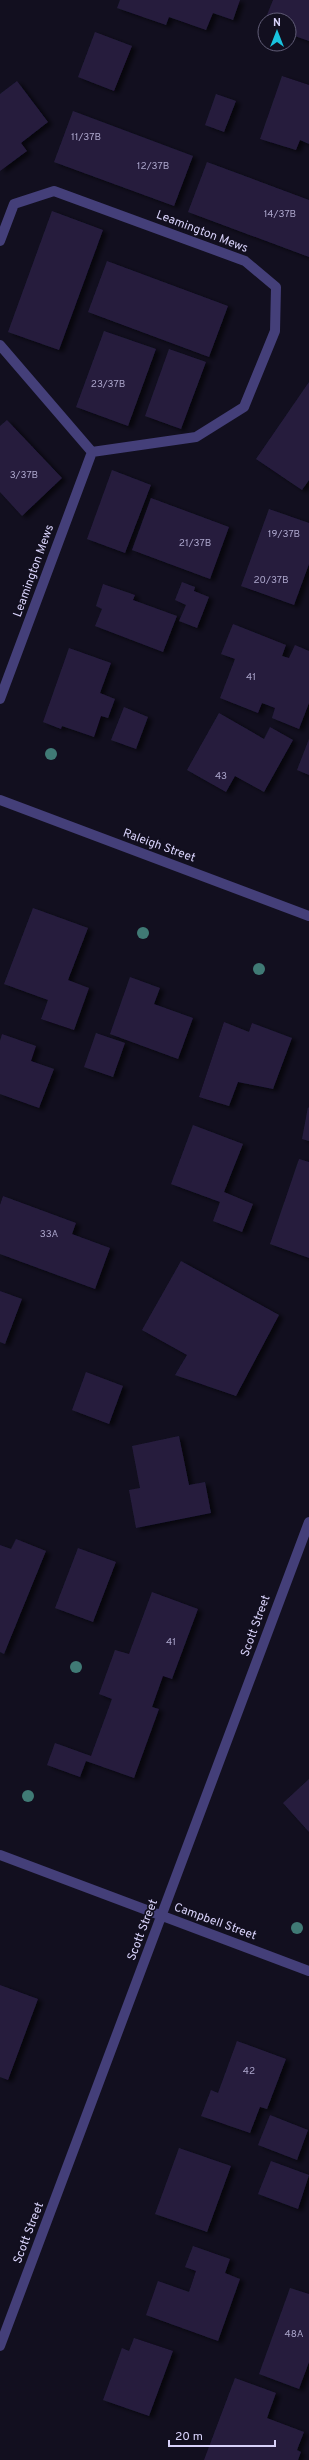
<svg xmlns="http://www.w3.org/2000/svg" width="309" height="2460" font-family="Overpass,sans-serif">
<style>
.building{fill:#251d3e;filter:url(#shadow)}
.lines{fill:none;stroke-linecap:round;stroke-linejoin:round}
.street{stroke:#443f79;stroke-width:10}
.tree{fill:#407a75}
.labels{text-anchor:middle;dominant-baseline:central;stroke-width:3.5;stroke-linejoin:round;paint-order:stroke}
.number-label{font-size:10px;fill:#aba5cb}
.street-label{font-size:12px;fill:#d8d2fa;stroke:#120f1f}
</style>
<defs>
<filter id="shadow"><feDropShadow dx="4.5" dy="2.5" stdDeviation="2" flood-color="#0009"/></filter>
</defs>
<rect width="100%" height="100%" fill="#120f1f"/>
<!-- building -->
<path class="building" d="M120 0H240L233 20 213 13 206 30 169 17 166 25 117 8Z
M273 0H309V41L289 34V20H265Z
M95 32 132 46 114 91 78 77Z
M282 76 309 85V144L300 140 296 150 260 139Z
M17 81 48 122 21 143 27 151 0 171V94Z
M216 94 236 101 224 132 205 125Z
M73 111 193 156 174 206 54 162Z
M207 162 309 200V257L188 212Z
M52 211 103 230 59 350 8 332Z
M107 261 228 306 209 357 88 312Z
M104 331 156 349 128 426 76 407Z
M169 349 206 362 181 429 145 416Z
M309 382V480L302 490 256 459Z
M7 420 62 478 22 516 0 492V426Z
M112 470 151 485 125 553 87 539Z
M151 498 229 527 210 579 132 550Z
M269 509 309 523V564L294 605 241 586Z
M182 582 195 587 194 591 209 597 197 628 179 621 186 605 175 600Z
M103 584 135 595 133 600 177 616 163 652 95 626 102 609 96 606Z
M233 624 286 645 282 656 289 658 295 645 309 651V703L299 729 272 718 275 708 262 703 258 713 220 698 235 659 221 654Z
M69 648 111 663 100 693 115 699 108 718 101 716 94 737 62 726 61 729 43 722Z
M124 707 148 717 136 749 111 740Z
M219 713 264 739 270 727 293 740 264 792 235 776 226 792 187 770Z
M309 739V775L297 770Z
M33 908 88 928 68 980 89 988 74 1030 41 1019 48 1000 4 984Z
M130 977 160 988 154 1004 193 1018 178 1059 110 1034Z
M224 1022 249 1032 252 1023 292 1038 273 1089 238 1082 229 1106 199 1097Z
M96 1033 125 1043 113 1077 84 1067Z
M2 1034 36 1046 31 1061 54 1069 39 1108 0 1094V1041Z
M308 1107 309 1108V1141L302 1139Z
M193 1125 243 1144 224 1192 253 1204 242 1232 213 1221 220 1202 171 1184Z
M299 1159 309 1162V1258L270 1244Z
M3 1196 76 1223 72 1234 110 1248 95 1289 0 1254V1205Z
M181 1261 279 1315 236 1396 175 1375 187 1355 142 1330Z
M0 1291 22 1299 5 1344 0 1342Z
M86 1372 123 1386 109 1424 72 1410Z
M179 1436 189 1485 205 1482 211 1513 136 1528 129 1490 140 1488 132 1446Z
M16 1539 46 1551 4 1654 0 1652V1545L11 1549Z
M78 1548 116 1562 93 1622 55 1608Z
M152 1592 198 1609 172 1679 163 1676 152 1707 159 1709 134 1778 86 1761 80 1777 47 1765 55 1743 91 1756 112 1699 99 1694 115 1650 129 1654Z
M309 1779V1832L283 1803Z
M0 1985 38 1999 8 2080 0 2077Z
M237 2041 286 2059 267 2109 260 2107 250 2133 201 2116 211 2090 218 2093Z
M270 2115 308 2130 297 2160 258 2145Z
M179 2148 231 2166 207 2232 155 2214Z
M271 2161 309 2175 298 2209 258 2194Z
M193 2246 230 2259 225 2273 240 2279 218 2341 146 2315 158 2281 189 2292 196 2271 185 2267Z
M290 2288 309 2294V2362L299 2389 259 2374Z
M134 2338 173 2351 149 2416 103 2400 122 2348 129 2351Z
M235 2378 276 2393 267 2418 304 2432 297 2450 301 2452 298 2460H204Z"/>
<g class="lines">
<!-- street -->
<path class="street" d="M0 241 14 204 54 191 245 261 276 287 275 331 244 407 196 437 92 452
M0 345 92 452
M0 699 92 452
M0 800 309 916
M0 1855 309 1971
M0 2346 309 1522"/>
</g>
<!-- trees -->
<g class="tree">
<circle cx="51" cy="754" r="6"/>
<circle cx="143" cy="933" r="6"/>
<circle cx="259" cy="969" r="6"/>
<circle cx="76" cy="1667" r="6"/>
<circle cx="28" cy="1796" r="6"/>
<circle cx="297" cy="1928" r="6"/>
</g>
<g class="labels">
<!-- number labels -->
<g class="number-label">
<text x="86" y="137">11/37B</text>
<text x="153" y="166">12/37B</text>
<text x="280" y="214">14/37B</text>
<text x="108" y="384">23/37B</text>
<text x="24" y="475">3/37B</text>
<text x="284" y="534">19/37B</text>
<text x="195" y="543">21/37B</text>
<text x="271" y="580">20/37B</text>
<text x="251" y="677">41</text>
<text x="221" y="776">43</text>
<text x="49" y="1234">33A</text>
<text x="171" y="1642">41</text>
<text x="249" y="2071">42</text>
<text x="294" y="2334">48A</text>
</g>
<!-- street labels -->
<g class="street-label">
<text transform="translate(202 232) rotate(21)">Leamington Mews</text>
<text transform="translate(34 571) rotate(-70)">Leamington Mews</text>
<text transform="translate(159 846) rotate(20)">Raleigh Street</text>
<text transform="translate(256 1626) rotate(-70)">Scott Street</text>
<text transform="translate(215 1922) rotate(20)">Campbell Street</text>
<text transform="translate(143 1930) rotate(-69)">Scott Street</text>
<text transform="translate(29 2233) rotate(-69)">Scott Street</text>
</g>
</g>
<!-- north arrow -->
<g transform="translate(277 32)"><circle r="19" fill="#120f1f" stroke="#615d77"/>
<path d="M0-3L7 15L0 10L-7 15Z" fill="#19c3df"/>
<text y="-6" font-size="11" font-weight="bold" text-anchor="middle" fill="#d8d2fa">N</text>
</g>
<!-- scale -->
<path d="M169 2440v6h106v-6" fill="none" stroke="#d8d2fa" stroke-width="2"/>
<text x="175" y="2440" font-size="12" fill="#d8d2fa" stroke="#120f1f" stroke-width="3" paint-order="stroke">20 m</text>
</svg>
